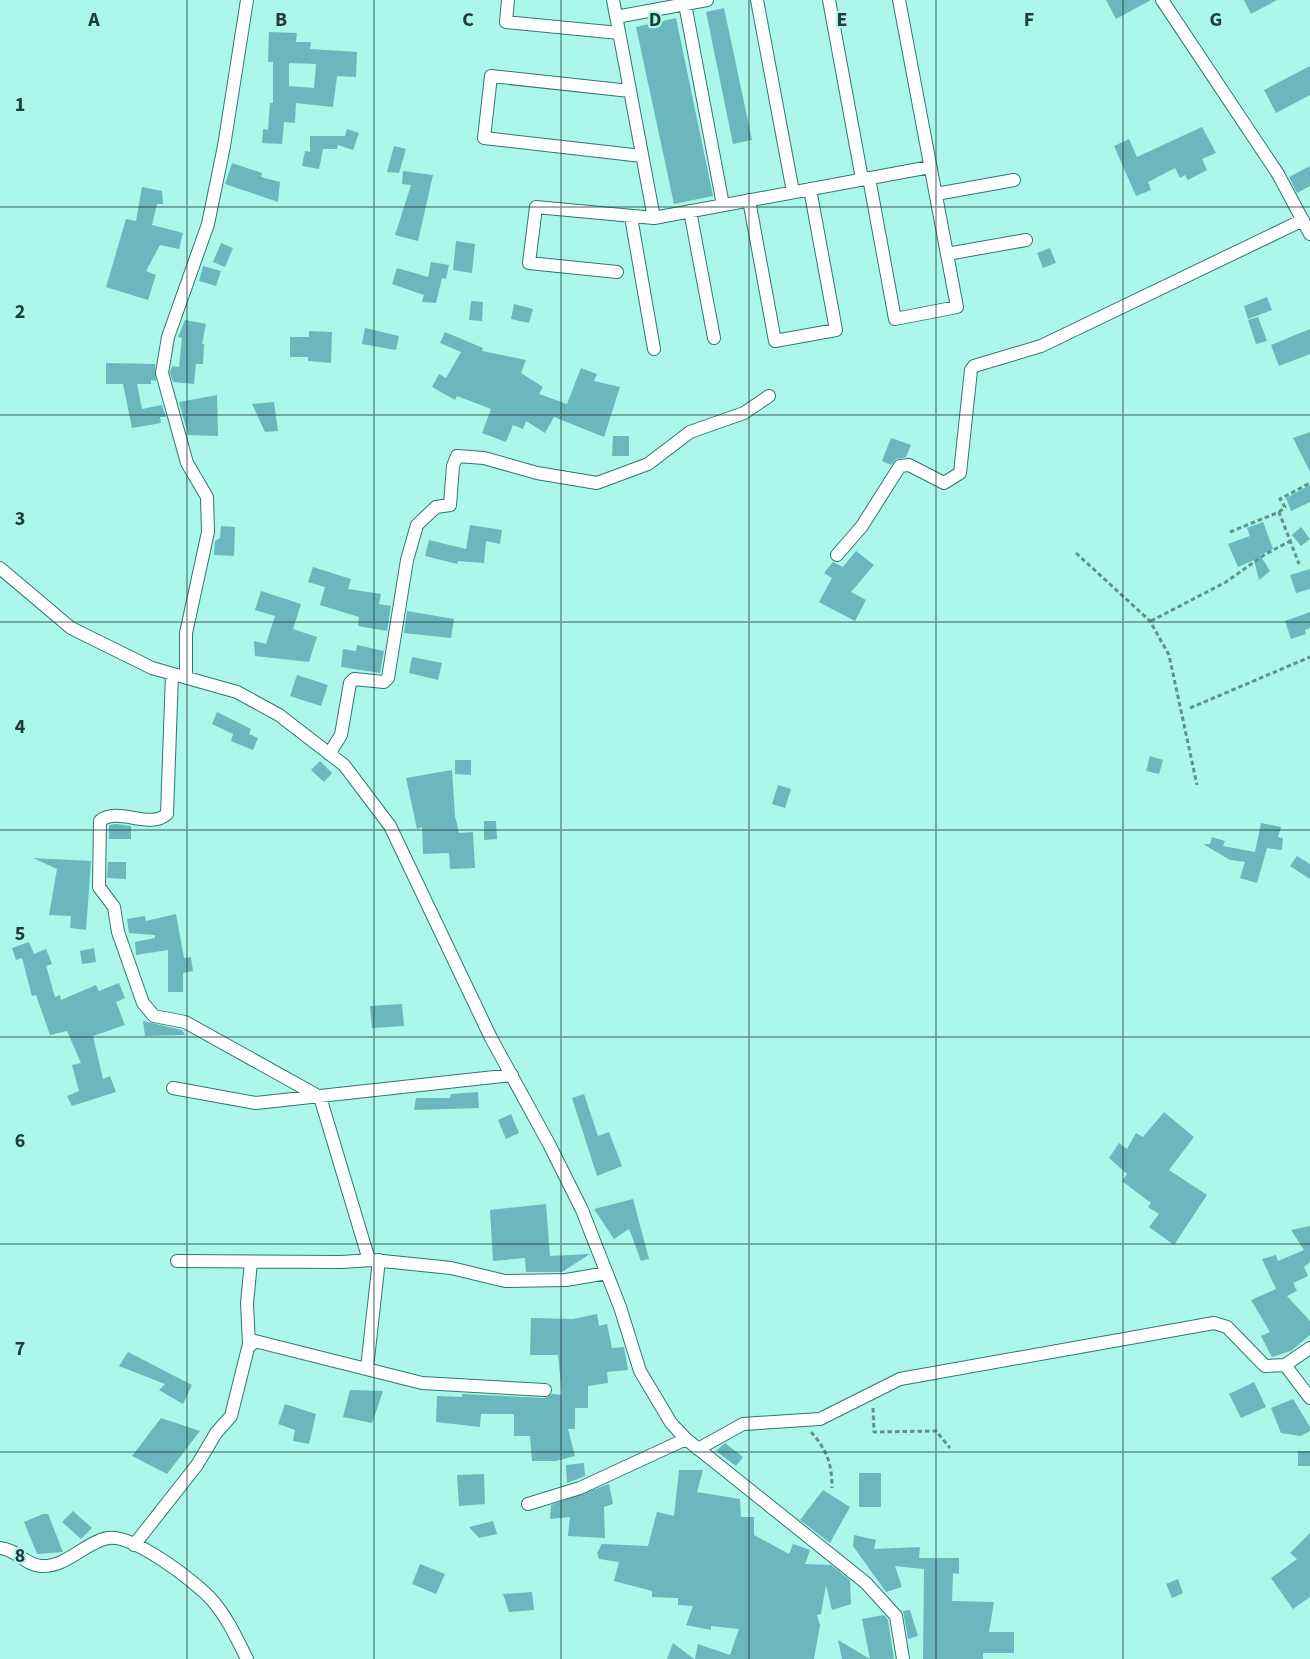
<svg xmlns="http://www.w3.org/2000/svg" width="1310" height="1659" font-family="'Source Sans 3',sans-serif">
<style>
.building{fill:#6cb6bd;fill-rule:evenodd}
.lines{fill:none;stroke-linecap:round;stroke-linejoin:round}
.minor-casing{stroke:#2f786e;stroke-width:14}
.path{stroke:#60928a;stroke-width:3;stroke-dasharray:4.5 3;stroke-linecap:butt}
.minor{stroke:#fff;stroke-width:12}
.grid{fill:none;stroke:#1f3d39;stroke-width:1.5;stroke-opacity:0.55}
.grid-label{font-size:20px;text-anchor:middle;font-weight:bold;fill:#1f3d39;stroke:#adf6ea;stroke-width:4.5;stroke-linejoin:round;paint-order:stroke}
</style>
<rect width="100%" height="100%" fill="#adf6ea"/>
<!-- building -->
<path class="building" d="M1106 0H1151L1116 19Z
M1244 0H1277L1251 14Z
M724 8 752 140 733 144 706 12Z
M676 18 713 196 674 204 636 27Z
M269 32 297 33 296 42H311L310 49 357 52 356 77 337 76 333 107 296 103 295 123 284 122 282 144 262 143 263 129 268 130 270 103H273V62H268ZM289 63 316 64 314 88 289 86Z
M1310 66V95L1276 113 1264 90Z
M1202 127 1216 153 1202 159 1207 170 1188 180 1185 175 1180 178 1175 168 1148 182 1151 190 1136 196 1114 146 1129 139 1137 157Z
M347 129 359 133 353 150 338 145 337 149H323L319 169 302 166 305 151 310 152V136H345Z
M394 146 406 149 399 173 387 172Z
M232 163 262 173 261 177 280 182 278 202 225 184Z
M1310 166V186L1297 193 1289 177Z
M403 171 433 175 418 241 395 235 411 185 402 184Z
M142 187 162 191 163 204H157L152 225 183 233 179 249 160 245 146 271 156 275 148 300 106 287 126 219 136 221Z
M456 241 475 244 472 273 453 270Z
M221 243 233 248 225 267 213 262Z
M1050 248 1056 263 1043 268 1037 253Z
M431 262 449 265 446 279 442 278 436 303 422 302 424 295 392 284 397 268 428 277Z
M203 266 221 271 216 286 199 281Z
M1267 297 1272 310 1248 319 1244 306Z
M471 301 483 302 482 321 469 320Z
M514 304 533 309 529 323 511 319Z
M1258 317 1267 341 1256 344 1248 320Z
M185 320 206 324 202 344H204L203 364H196L194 384 173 382 170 373 172 366 179 367 182 338 178 337Z
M365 328 399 336 396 350 362 344Z
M1310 329V354L1279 366 1271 345Z
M309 331 332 332 331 363 308 361V357H290V337H309Z
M445 332 483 348 482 351 526 360 521 373 543 387 539 394 567 404 581 368 597 374 594 381 620 387 604 437 554 417 545 433 526 421 523 429 513 425 506 442 482 433 491 409 457 396 455 400 432 387 439 374 446 378 461 352 440 343Z
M106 363 155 364 156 381 151 380V384H137L142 409 162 405 166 417H160L161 423 132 428 123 384H106Z
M217 395 218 436 188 435 179 402Z
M274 402 278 431 265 432 252 404Z
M1310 432V472L1293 438Z
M613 436H629V456H612Z
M891 438 911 445 906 457 896 459 891 465 882 461Z
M1310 485V502L1291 511 1286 498Z
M1263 522 1273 549 1260 555 1270 571 1259 580 1254 560 1238 567 1228 544 1250 536 1247 528Z
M470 525 502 530 500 544 486 541 484 563 458 561 457 564 425 556 429 540 466 549Z
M221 526 235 527 234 556 214 555 215 541 220 538Z
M1301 527 1310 539 1301 546 1292 535Z
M856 551 874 565 851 592 866 600 855 621 819 602 832 578 824 573 833 562 843 567Z
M313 567 351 579 348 589 381 594 379 604 391 606 387 631 358 626 359 617 320 605 325 587 308 582Z
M1310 569V589L1296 593 1290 575Z
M261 591 301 604 293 629 317 637 309 662 255 656 254 641 266 644 275 616 255 610Z
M407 611 454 619 451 638 404 633Z
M1310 612V628L1305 630 1306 634 1291 639 1285 621Z
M357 645 384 651 380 673 341 667 343 649 356 651Z
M412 657 442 663 438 680 409 673Z
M297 675 328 685 321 706 290 696Z
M217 712 251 729 249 734 258 738 253 750 231 741 233 734 212 724Z
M1150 756 1163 760 1159 774 1146 771Z
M455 760H471V775L455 774Z
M320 761 332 773 324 782 311 770Z
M452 770 455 816 459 833 473 832 475 868 450 869 449 853 423 854 422 827 417 829 406 778Z
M778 785 791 789 785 808 772 804Z
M484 821H496L497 839 484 840Z
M1261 823 1281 827 1278 837 1283 838 1282 850 1267 848 1257 883 1240 878 1245 862 1230 860 1203 844H1210L1212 837 1225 841 1223 846 1255 852Z
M116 824 131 826V839H109V825Z
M1297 856 1310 864V879L1290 866Z
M33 858 91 861 86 930 70 928 71 916 49 915 57 869Z
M108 862H126V879L107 878Z
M176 914 184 958 191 957 193 971 183 973V992H168V950L136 955 135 942 155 938V935L129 933 127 919 145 916 146 921Z
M29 942 34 954 46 949 52 964 46 966 55 997 60 995 61 1000 96 985 99 991 119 983 125 998 116 1002 125 1025 93 1036 103 1079 110 1076 116 1092 72 1106 67 1096 79 1091 72 1065 81 1063 67 1031 50 1035 36 995 32 996 22 958 16 960 12 948Z
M94 948 96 962 82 964 80 951Z
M402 1004 404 1026 372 1028 370 1006Z
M143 1021 182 1030 185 1035 145 1036Z
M478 1092 479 1108 414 1110 416 1098H450L451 1094Z
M584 1094 598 1136 609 1132 622 1166 597 1176 572 1098Z
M1164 1112 1194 1137 1169 1170 1207 1195 1174 1245 1149 1227 1159 1214 1148 1207 1151 1203 1122 1181 1127 1174 1109 1158 1119 1143 1127 1149 1136 1133 1143 1137Z
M511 1114 519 1133 506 1139 498 1120Z
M633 1199 649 1259 641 1261 629 1229 614 1239 594 1209Z
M546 1204 550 1256 590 1254 562 1272H526L525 1258 493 1261 490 1210Z
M1310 1226V1262L1304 1267 1308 1276 1293 1283 1297 1291 1287 1296 1310 1321V1335L1291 1351 1272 1357 1261 1336 1270 1332 1251 1300 1276 1289 1262 1259 1276 1255 1278 1261 1304 1250 1291 1230Z
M597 1314 599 1326 607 1324 612 1348 624 1347 628 1370 607 1372 608 1383 588 1386V1408H575V1429H568L575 1456 556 1461H532L530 1436H514V1414H481L480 1427 436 1422 437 1396 462 1397V1394L545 1398 552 1394 562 1395 558 1355H530L531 1318 573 1319Z
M128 1352 192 1385 183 1404 159 1390 165 1384 119 1366Z
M1254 1382 1266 1407 1241 1418 1229 1394Z
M350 1390 383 1391 372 1423 343 1417Z
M1293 1399 1310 1427V1431L1301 1436 1281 1433 1271 1408Z
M285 1404 316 1414 309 1444 293 1441 295 1430 278 1424Z
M161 1418 200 1431 167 1474 132 1456Z
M725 1443 743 1457 736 1466 716 1451Z
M1298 1451H1310V1466H1298Z
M584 1463 585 1476 567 1483 566 1465Z
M679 1470H703L697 1492 740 1499 741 1517H754V1535L789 1554 793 1544 810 1550 805 1564 831 1565 850 1580 851 1604 832 1610 826 1585 821 1614 817 1615 820 1625 814 1659H695L698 1644 730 1655 739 1629 711 1626V1630L686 1625 693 1606 678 1605V1598L652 1597V1591L614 1581 619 1562 599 1559 597 1553 602 1544 648 1546 657 1512 674 1516Z
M859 1473H881V1507H859Z
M484 1474 485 1504 459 1506 457 1475Z
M609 1484 613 1504 604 1507 605 1538 568 1536 570 1517 550 1519 551 1505Z
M823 1490 850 1507 830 1543 800 1520Z
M73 1511 92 1528 81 1539 62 1522Z
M43 1514H48L63 1552 37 1554 24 1522Z
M493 1521 497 1534 479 1538 469 1527Z
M1310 1533V1597L1293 1609 1271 1578 1297 1559 1290 1553Z
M854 1535 876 1540 874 1549 920 1547 919 1558H959V1574L953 1573 952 1601 994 1602 989 1632H1014V1653H983V1659H923L924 1569 895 1566 902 1587 886 1592 853 1546Z
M420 1564 445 1574 436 1594 412 1584Z
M1178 1579 1183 1593 1172 1598 1166 1584Z
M532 1592 534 1610 509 1612 503 1594Z
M910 1610 918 1636 908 1639 903 1611Z
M884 1615 888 1620 894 1659H870L862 1619Z
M838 1640 870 1659H842Z
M673 1643 694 1659H667Z"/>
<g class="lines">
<!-- minor casing -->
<g class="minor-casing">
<path id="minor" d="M508 0 506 22 619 33
M613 0 654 218 930 167
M757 0 793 192
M829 0 862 179
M1162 0 1278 174 1310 234
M685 4 723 205
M616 17 707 0
M630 91 491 76 484 138 642 156
M869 178 895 319 957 307 899 0
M936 194 1014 180
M749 200 775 341 836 330 810 189
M690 211 714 338
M631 217 654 349
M947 254 1026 240
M617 272 529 263 536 207 654 218
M837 555 862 526 900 466 909 465 944 483 960 473 971 370 974 366 1041 346 1303 220
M0 568 71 628 152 668 237 692 279 715 344 765 390 826 491 1038 549 1144 582 1210 620 1307 640 1371 671 1423 686 1439 866 1583 896 1616 903 1659
M172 674 167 814C150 830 118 806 100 821L99 887 114 907 118 932 143 1003 154 1016 185 1022 320 1097 369 1260
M186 677V633L208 532 207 497 187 463 162 373 168 337 208 224 224 146 247 0
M329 754 341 735 350 683 354 679 384 682 388 678 407 560 417 525 436 507 450 505 453 466 457 456 484 458 537 473 597 483 648 464 690 432 744 413 769 396
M173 1088 256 1103 512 1075
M177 1261 341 1262 373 1260 451 1268 505 1281 566 1280 607 1273
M249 1345 247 1303 251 1262
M1285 1365 1310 1348
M367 1368 379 1260
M698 1449 743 1424 820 1419 900 1379 1214 1323 1227 1327 1265 1366 1285 1365 1310 1398
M528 1504 580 1488 686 1439
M134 1545 197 1465 216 1433 231 1416 248 1348 255 1341 422 1383 545 1390
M0 1548C16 1549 25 1565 41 1566 66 1568 85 1542 108 1538 133 1534 195 1581 212 1600 227 1617 237 1639 247 1659"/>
</g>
<!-- path -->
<path class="path" d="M1279 512 1285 507 1280 499 1310 483
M1230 532 1279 512 1299 564
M1076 553 1150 621 1169 655 1197 785
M1151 621 1226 582 1264 555 1292 540
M1190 708 1310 657
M873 1408 874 1432 936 1431 950 1448
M811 1432C827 1450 832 1464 832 1488"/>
<!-- minor -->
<use href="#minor" class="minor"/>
</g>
<!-- grid -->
<path class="grid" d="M187 0V1659M374 0V1659M561 0V1659M749 0V1659M936 0V1659M1123 0V1659M0 207H1310M0 415H1310M0 622H1310M0 830H1310M0 1037H1310M0 1244H1310M0 1452H1310"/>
<g class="grid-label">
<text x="94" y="26">A</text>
<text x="281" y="26">B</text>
<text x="468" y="26">C</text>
<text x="655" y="26">D</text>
<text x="842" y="26">E</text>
<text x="1029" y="26">F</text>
<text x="1216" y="26">G</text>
<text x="20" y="111">1</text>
<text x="20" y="318">2</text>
<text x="20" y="525">3</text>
<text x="20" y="733">4</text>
<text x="20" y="940">5</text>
<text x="20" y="1147">6</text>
<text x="20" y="1355">7</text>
<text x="20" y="1562">8</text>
</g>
</svg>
